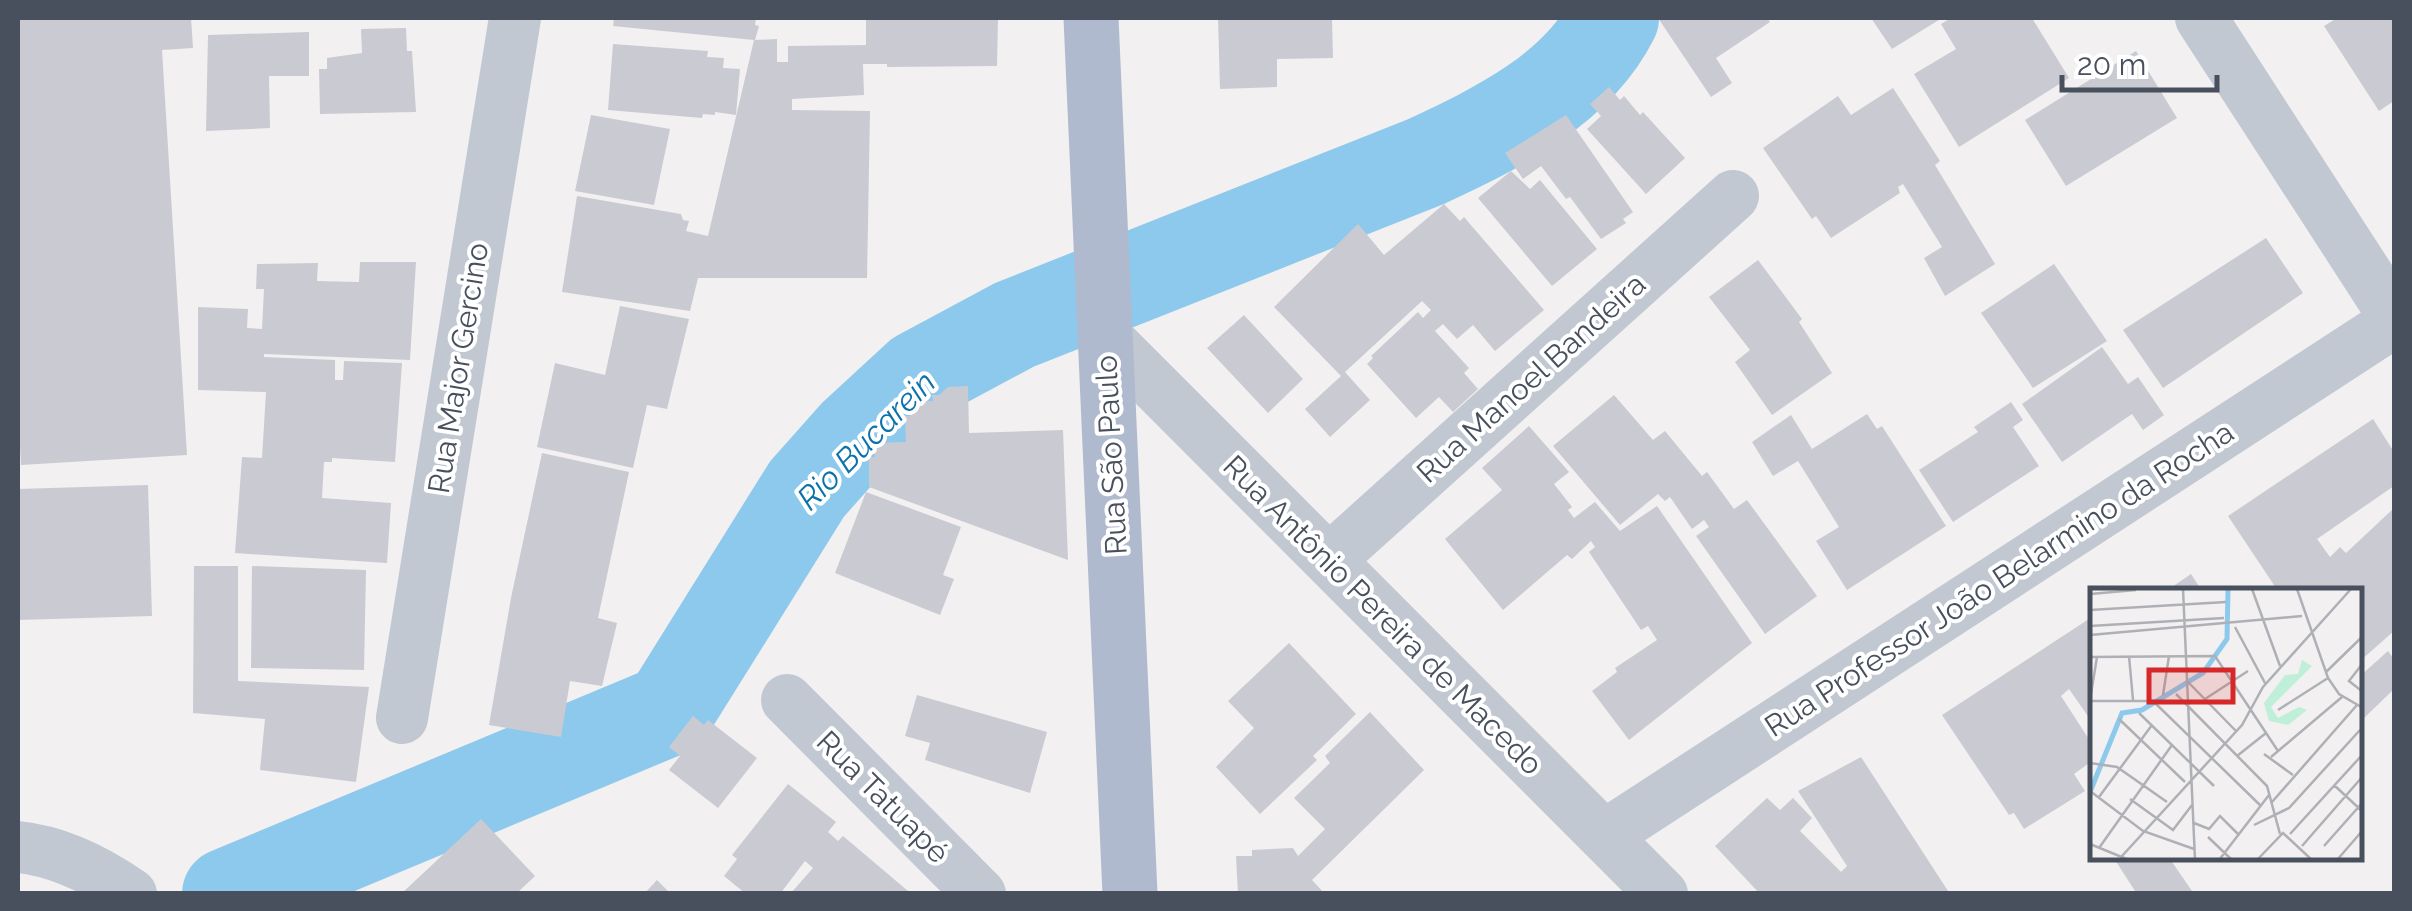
<svg xmlns="http://www.w3.org/2000/svg" width="2412" height="911" font-family="Raleway,sans-serif">
<style>
.lines{fill:none;stroke-linecap:round;stroke-linejoin:round}
.river{stroke:#8cc9ec;stroke-width:92}
.building{fill:#cacbd2}
.minor{stroke:#c1c8d2;stroke-width:52}
.primary{stroke:#b0bacf;stroke-width:55}
.labels{text-anchor:middle;dominant-baseline:central;stroke-width:8;stroke-linejoin:round;paint-order:stroke}
.street-label{font-size:30px;fill:#48505e;stroke:#fff}
.water-label{font-size:32px;font-style:italic;fill:#0d71ac;stroke:#fff}
.inset-river{fill:none;stroke:#8cc9ec;stroke-width:5}
.inset-road{fill:none;stroke:#aeb0b6;stroke-width:2.5}
.view{fill:#d62828;fill-opacity:0.15;stroke:#d62828;stroke-width:5}
.inset-edge{fill:none;stroke:#48505e;stroke-width:5}
</style>
<rect width="100%" height="100%" fill="#f2f0f0"/>
<g class="lines">
<!-- river -->
<path class="river" d="M228 894 669 710 807 489 855 435 919 376 1014 325 1425 162C1496 129 1577 90 1613 18"/>
</g>
<!-- building -->
<path class="building" d="M18 18H191L193 48 162 50 187 455 21 465 18 411Z
M614 18H756L755 25 759 26 755 40 777 39V62H788V46L866 45V18H998L997 66 887 67V64H863L864 95 792 99V110L870 111 867 278H698L690 311 562 292 577 196 681 214 683 220 689 221 686 231 708 236 754 40 613 26Z
M1218 18H1332L1333 58 1277 59V87L1220 89Z
M1658 18H1767L1770 22 1716 58 1732 83 1711 97Z
M1871 18H1942L1892 49Z
M1951 18H2032L2069 78 1959 147 1914 74 1956 49 1941 24Z
M2337 18H2394V101L2379 111 2324 26Z
M406 28 407 51H412L416 112 320 114 319 69H327V58L362 53 361 29Z
M309 32V76H269L270 128 206 131 208 35Z
M613 44 708 51 707 57 724 58 723 68 740 69 736 115 715 112V115L703 114 702 118 608 110Z
M2136 51 2177 118 2066 186 2025 120Z
M1609 87 1620 100 1624 96 1640 115 1643 112 1685 158 1646 194 1587 129 1601 116 1590 104Z
M1893 88 1940 161 1935 165 1995 264 1945 296 1924 258 1942 247 1903 184 1898 187 1900 193 1831 238 1816 216 1812 219 1763 148 1838 96 1851 115Z
M591 115 670 129 654 205 575 191Z
M1566 115 1633 212 1623 219 1626 223 1601 239 1570 197 1566 199 1541 166 1523 179 1505 153Z
M1511 171 1530 189 1540 180 1597 249 1552 286 1478 198Z
M1444 204 1460 221 1464 217 1544 310 1495 351 1473 325 1457 339 1443 324 1435 331 1469 368 1464 373 1478 389 1453 412 1439 397 1416 418 1367 364 1373 358 1371 356 1418 312 1423 318 1431 310 1422 301 1345 372 1370 400 1330 437 1305 409 1341 376 1274 307 1358 224 1384 255Z
M2266 238 2303 293 2163 388 2123 330Z
M1758 260 1802 319 1799 322 1832 373 1772 415 1735 362 1750 350 1709 297Z
M360 262H416L410 360 264 354V357L335 360V380H343L344 361 402 363 395 462 332 458V462H324L322 498 391 503 387 563 235 553 242 457 262 458 266 392 198 390V307L248 309 247 328 262 329 264 289H256L257 264 318 263 317 281 359 282Z
M2054 264 2107 341 2033 388 1981 313Z
M620 306 689 319 667 409 647 405 633 468 537 447 555 363 605 375Z
M1244 315 1303 379 1268 413 1207 348Z
M2102 347 2128 384 2138 377 2164 415 2143 430 2132 414 2062 462 2022 404Z
M968 386 969 433 1063 430 1068 560 869 487V457H875L874 443 906 442 905 416H910V402L933 401 932 395H939L948 387Z
M1614 395 1653 440 1665 431 1702 476 1707 472 1734 509 1747 500 1817 596 1765 634 1696 536 1709 527 1704 520 1692 529 1670 497 1665 501 1658 494 1620 525 1553 446Z
M2011 402 2023 420 2013 427 2039 466 1953 522 1919 470 1978 432 1974 427Z
M1867 414 1877 429 1882 426 1946 526 1847 590 1816 541 1839 527 1798 461 1773 476 1752 442 1791 415 1812 449Z
M2373 419 2394 452V486L2317 539 2330 557 2340 547 2346 553 2394 508V631L2360 661V591H2278L2228 516Z
M1529 426 1569 472 1554 484 1572 507 1568 510 1574 518 1595 502 1620 531 1657 506 1752 643 1629 740 1592 691 1617 672 1615 668 1657 640 1648 626 1641 630 1589 552 1595 547 1591 541 1572 559 1567 555 1503 610 1445 539 1502 490 1482 468Z
M542 453 629 472 598 618 617 623 602 686 570 681 561 737 489 725 511 598Z
M148 485 152 616 18 620V489Z
M866 492 961 527 943 575 954 579 940 615 835 573Z
M194 566H238V681L369 687 356 782 260 770 265 719 193 713Z
M252 566 366 570 364 670 251 668Z
M2191 574 2202 591H2166Z
M2092 617V722L2069 689 2061 696 2092 744V761L2074 774 2085 791 2024 829 2014 813 2009 815 1942 715Z
M1289 643 1356 714 1313 756 1317 760 1260 814 1216 767 1254 728 1228 701Z
M2388 651 2394 659V689L2360 722V676Z
M917 695 1047 732 1030 793 925 760 930 743 905 736Z
M1370 712 1424 770 1312 880 1325 894H1238L1236 856H1252V850L1293 848 1298 856 1325 829 1294 798 1330 763 1325 756Z
M693 716 704 725 708 720 757 758 718 808 669 770 680 756 669 747Z
M1861 757 1950 894H1760L1715 846 1767 798 1780 810 1793 798 1812 818 1800 831 1841 872 1847 866 1798 791Z
M788 784 836 822 828 832 838 841 843 836 908 891 906 894H790L813 868 805 861 780 894H746L724 876 737 859 732 855Z
M481 819 535 876 516 894H401Z
M2117 859H2170L2194 894H2137L2115 860Z
M657 880 671 894H644Z"/>
<g class="lines">
<!-- minor -->
<path class="minor" d="M2201 18 2394 316
M1105 336 1662 894
M1329 560 1733 196
M787 700 980 894
M402 718 515 18
M1604 836 2394 322
M18 847C58 851 98 871 131 894"/>
<!-- primary -->
<path class="primary" d="M1091 18 1130 894"/>
</g>
<g class="labels">
<!-- street labels -->
<g class="street-label">
<text transform="translate(458 368) rotate(-81)">Rua Major Gercino</text>
<text transform="translate(1531 378) rotate(-42)">Rua Manoel Bandeira</text>
<text transform="translate(1111 455) rotate(-93)">Rua São Paulo</text>
<text transform="translate(1999 579) rotate(-33)">Rua Professor João Belarmino da Rocha</text>
<text transform="translate(1383 615) rotate(45)">Rua Antônio Pereira de Macedo</text>
<text transform="translate(883 797) rotate(45)">Rua Tatuapé</text>
</g>
<!-- water labels -->
<g class="water-label">
<text transform="translate(866 440) rotate(-45)">Rio Bucarein</text>
</g>
</g>
<!-- overview -->
<g transform="translate(2090 588)">
<rect width="272" height="272" fill="#f2f0f0"/>
<path d="M212 72 222 78 181 119 188 130 209 119 217 122 198 137 179 133 174 115 195 87 208 86Z" fill="#bfefd9"/>
<path class="inset-river" d="M0 204 32 125 52 122 113 85 137 51 138 1"/>
<path class="inset-road" d="M93 1 105 272M162 1 190 78M207 1 238 90 249 106 273 120M0 6 46 2M0 22 136 14M0 38 134 30M145 39 175 95M0 47 212 28M39 68 43 112M0 69 125 68 188 163M273 75 259 93 273 104M236 84 273 48M98 94 146 143M86 106 177 198 190 246M73 107 79 68M115 111 158 83M0 112 7 69M0 113H63L171 218M188 122 238 90M49 125 124 198M29 131 95 194M174 166 203 187M147 168 176 145M181 169 252 109M0 175 27 179 77 214M244 197 273 224M0 203 53 243 104 261M9 209 62 137M40 211 83 242 102 217M182 214 267 117M104 235 119 241 130 228 149 247M164 237 199 220 270 142M200 246 273 166M118 249 142 272M0 256 39 272M212 258 273 188M234 258 273 214M9 260 82 157M32 268 152 137 173 99 261 1M129 272 179 207M167 272 193 245 222 272M247 272 273 242"/>
<path class="view" d="M59 82H143V114H59Z"/>
<rect width="272" height="272" class="inset-edge"/>
</g>
<!-- border -->
<rect width="2412" height="911" fill="none" stroke="#48505e" stroke-width="40"/>
<!-- scale -->
<path d="M2062 75v15h155v-15" fill="none" stroke="#48505e" stroke-width="5"/>
<text x="2077" y="75" font-size="30" fill="#48505e" stroke="#ffffff" stroke-width="8" paint-order="stroke">20 m</text>
</svg>
